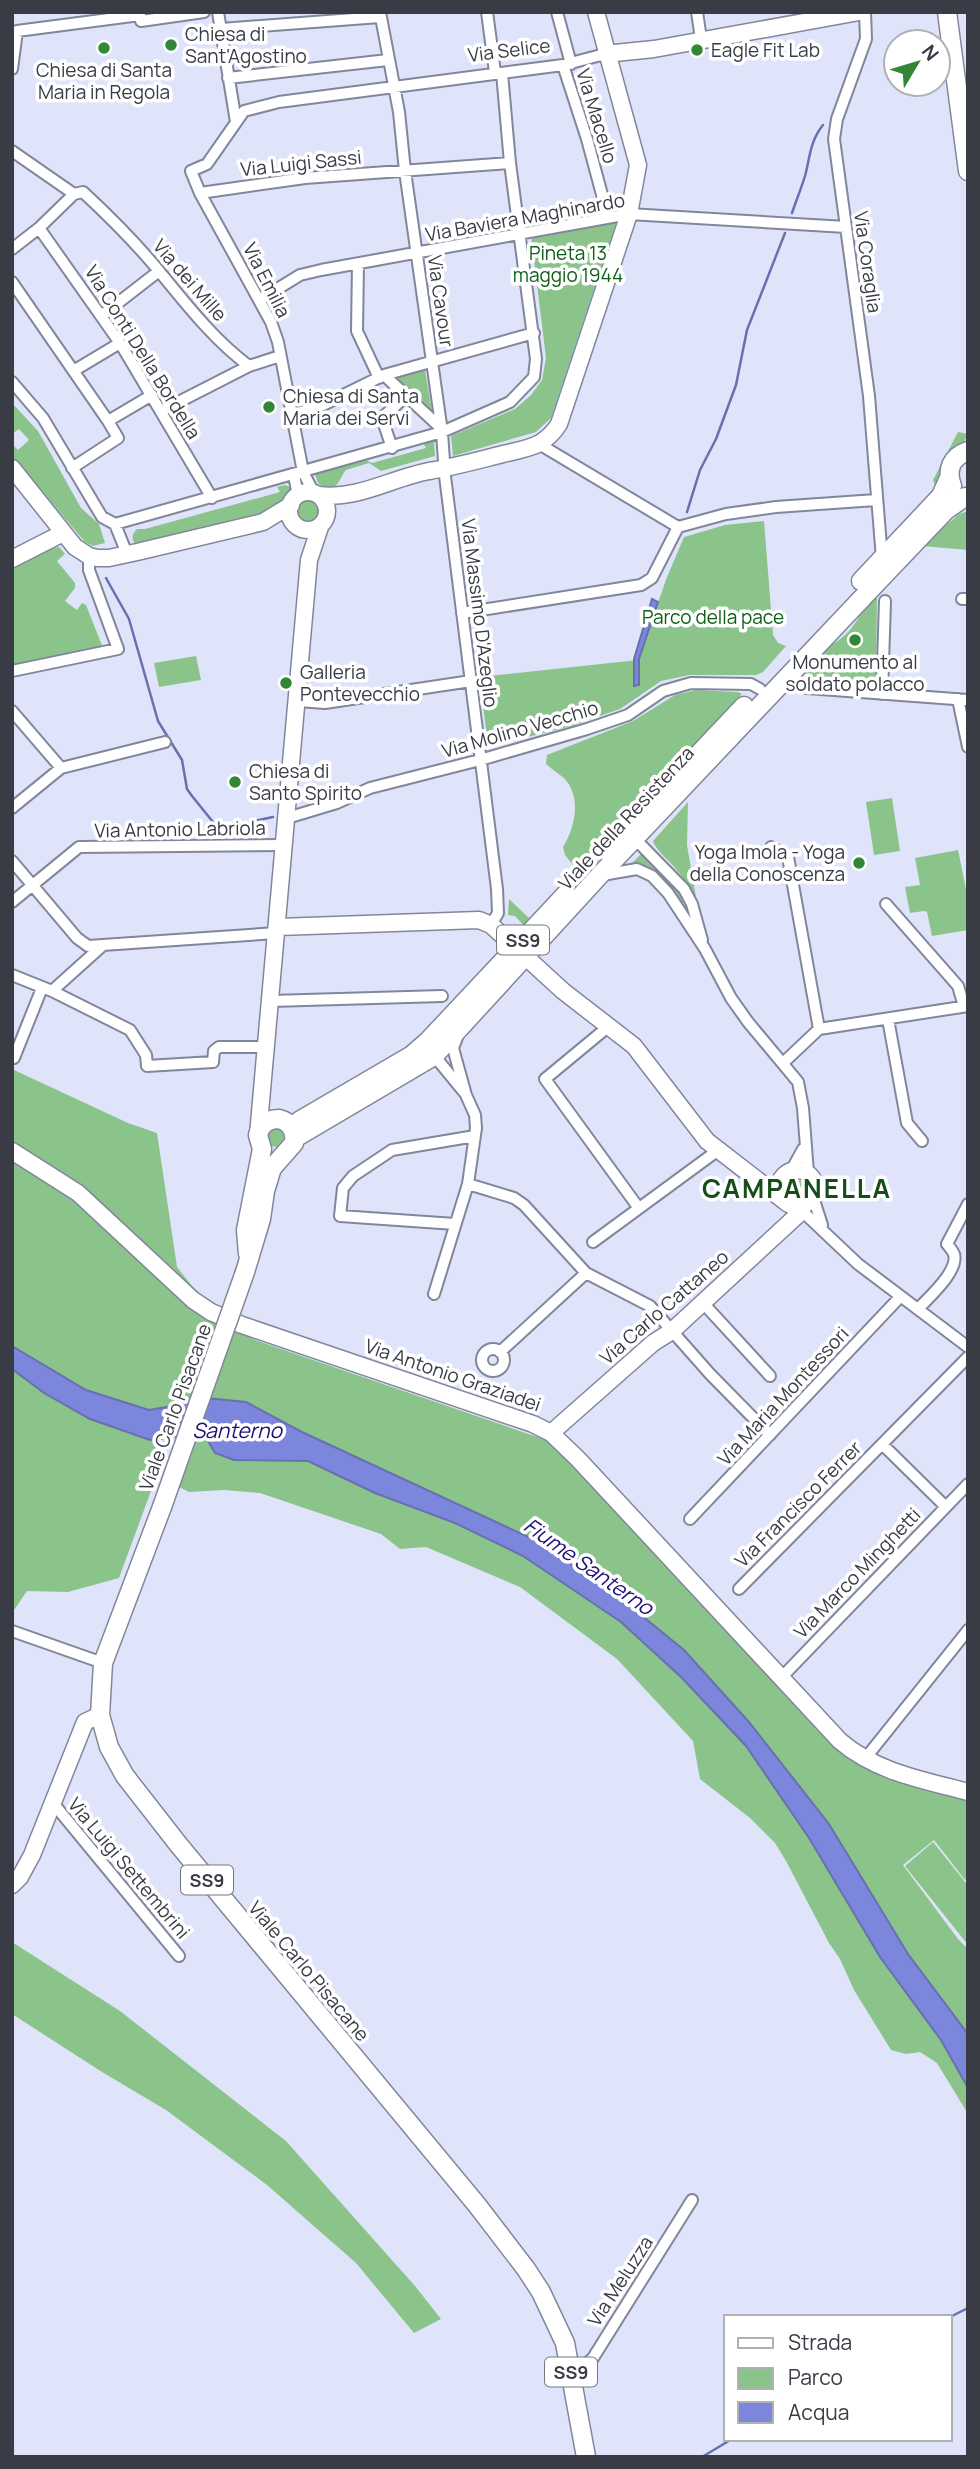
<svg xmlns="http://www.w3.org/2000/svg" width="980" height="2469" font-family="Manrope,sans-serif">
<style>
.green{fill:#8bc48a}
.water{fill:#7b86dc;stroke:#6870af;stroke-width:2}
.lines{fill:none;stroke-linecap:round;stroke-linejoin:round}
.stream{stroke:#6870af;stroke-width:2.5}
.street-casing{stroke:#82869b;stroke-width:14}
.secondary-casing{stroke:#82869b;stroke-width:19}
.primary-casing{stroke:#82869b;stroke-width:21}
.street{stroke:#fff;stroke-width:10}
.secondary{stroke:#fff;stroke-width:16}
.primary{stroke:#fff;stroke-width:18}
.primary-bridge-casing{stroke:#82869b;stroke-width:21;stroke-linecap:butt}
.primary-bridge{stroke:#fff;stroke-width:18}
.poi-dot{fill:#318736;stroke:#fff;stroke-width:2.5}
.labels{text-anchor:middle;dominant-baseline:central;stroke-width:7;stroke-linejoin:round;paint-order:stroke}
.shield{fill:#fff;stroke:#75767d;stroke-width:2}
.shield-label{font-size:18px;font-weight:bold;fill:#3a3c45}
.poi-label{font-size:19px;fill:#3a3c45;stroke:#fff;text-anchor:start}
.street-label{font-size:19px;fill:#3a3c45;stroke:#fff}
.park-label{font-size:19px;fill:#0f5e18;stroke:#fff}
.water-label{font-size:21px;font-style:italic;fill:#1f0f76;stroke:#fff}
.district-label{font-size:26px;font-weight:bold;letter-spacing:2px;fill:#164d19;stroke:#fff}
</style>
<rect width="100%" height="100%" fill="#e0e4fb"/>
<!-- green -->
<path class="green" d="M617 220 551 418 536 432 453 456 451 436 515 409 531 395 542 380 546 358 531 236Z
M423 369 425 370 432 412 429 413 396 381 395 378Z
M12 403 38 431 81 508 99 524 105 543 93 546 85 542 12 456V444L18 450 29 440 19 429 12 434Z
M958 432 968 434 939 490 935 486 933 480Z
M434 440 435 456 381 471 369 463 346 470C339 479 339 488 327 489L318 483 315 474 366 460 372 463 426 448 423 443Z
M285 485 293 488 292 494 280 508 143 545 135 544C131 538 132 534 137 529H145L280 492 277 487Z
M297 511a11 11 0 1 1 22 0a11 11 0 1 1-22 0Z
M968 511V550L922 546 959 514Z
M764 521 773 635 778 643 786 646 763 672 756 675H690L661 681 620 709 571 726 496 745 488 743 479 677 638 660 667 577 684 537 725 525Z
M59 547 65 554 57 561 75 583V588L65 601 77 610 82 603 86 605 103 648 12 666V568L49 549Z
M875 594 877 598 876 674 874 683 862 687 806 681 808 679 805 673C814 652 835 646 849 631 859 619 865 606 875 594Z
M196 656 201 680 159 687 154 663Z
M696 690 738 692 742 694 577 870 565 855 563 847C575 828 582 797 564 778 558 773 551 769 546 764L547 755 633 721 675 695Z
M892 798 900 851 874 855 866 802Z
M688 802 687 845 697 903C692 890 684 879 675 868 668 859 657 852 653 841Z
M958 850 968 899V930L932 936 927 912 924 911 910 913 905 887 920 885 915 858Z
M641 854C656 867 680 883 684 903H681C665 877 658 872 629 866Z
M509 899 531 920 524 926 515 916 508 915Z
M12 1069 128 1123 157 1133 177 1267 220 1322 255 1340 552 1442 837 1745 968 1796V1874L965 1880 934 1840 903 1865 958 1939 968 1949V2034L908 1954 749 1722 535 1540 302 1432 246 1402 196 1397 178 1405 149 1410 86 1390 12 1346Z
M266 1137a10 10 0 1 1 20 0a10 10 0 1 1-20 0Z
M789 1188a8 8 0 1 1 16 0a8 8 0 1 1-16 0Z
M12 1369 44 1393 149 1440 169 1442 119 1578 68 1592 27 1591 12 1613Z
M193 1433 208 1441 215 1453 234 1460 308 1461 375 1493 455 1523 523 1556 621 1622 682 1678 746 1746 809 1838 880 1957 941 2040 968 2088V2114L937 2063 920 2052 906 2054 891 2050 854 1990 840 1959 829 1943 786 1861 775 1843 750 1818 700 1779 693 1741 617 1659 520 1587 426 1547 400 1549 381 1534 260 1493 224 1490 189 1492 175 1485Z
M933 1842 966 1883 968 1878V1945L905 1866Z
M12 1942 120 2011 286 2141 415 2286 441 2319 414 2333 356 2263 267 2185 166 2110 102 2072 12 2014Z"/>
<!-- water -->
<path class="water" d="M652 599 658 602 639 659V685L634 686V659Z
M12 1346 86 1390 149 1410 178 1405 196 1397 246 1402 302 1432 535 1540 614 1593 684 1650 749 1722 829 1824 908 1954 968 2034V2088L941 2040 880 1957 809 1838 746 1746 682 1678 621 1622 523 1556 455 1523 375 1493 308 1461 234 1460 215 1453 208 1441 198 1434 150 1440 90 1419 44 1393 12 1369Z"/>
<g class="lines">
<!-- stream -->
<path class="stream" d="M792 213C796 201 801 189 805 176 810 157 810 141 823 125
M687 512 700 470 716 439 736 385 747 330 785 233
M106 578 129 619 158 721 182 760 187 789 192 796 213 822 226 827 273 817
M950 2317 968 2308
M702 2457 732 2439"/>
<!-- street casing -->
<g class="street-casing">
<path id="street" d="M218 12 236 122
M380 12 399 112 405 171 442 432 445 476 497 889 498 913 491 925
M487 12 495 72
M557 12 571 64
M697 12 701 39
M865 12 866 39 837 119 834 139 869 396 882 559
M221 29 380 17
M563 65 587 139 608 217
M12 69 17 31 140 15 141 21 204 12
M228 78 388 60
M12 151 74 194 83 192C110 217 135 242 159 271 186 304 214 340 249 366L280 356
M200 193 305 178 510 163
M39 228 120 343 212 498
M12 249 39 228 74 194
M358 264 357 331 379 378
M12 282 108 421 152 395
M261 299 300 275 321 270 629 214 846 227
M101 316 159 271
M75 370 120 343
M384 375 441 428
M12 382 43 418 102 517 115 524 127 554
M161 411 249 366
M292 415 323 405 384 375 534 333
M539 444 678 527
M392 448 382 418 407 395
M72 468 118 438 108 421
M294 475 298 496
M314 493 303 472 278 342 271 322 200 193 191 171 207 164 244 111 279 102 563 65 605 54
M115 524 442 432 510 402 534 377 536 359 510 163 502 73
M678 527 726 514 776 507 876 500
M962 599H968
M462 613 641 585 652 578 678 527
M12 671 118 649 89 570V556
M789 675 807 688 968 700
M882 694 885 601
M958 699 968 747
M298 701 325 703 471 681
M12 711 61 768
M12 808 61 768 165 742
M287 818 337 803 370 788 480 760 587 729 628 715 663 691 691 683 751 684 760 689
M626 841 641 845 684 889 692 904 702 940
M771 847 788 857 819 1029
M12 861 77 938 88 946 277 933
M602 875 637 869 652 876 668 893 705 949 731 998 748 1022 798 1082 803 1108 808 1173
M12 902 79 847 284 845
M886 904 958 986 964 1006
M12 975 52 991 130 1030 146 1055 147 1066 213 1062 214 1051 219 1047H267
M52 991 102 946
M271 1001 442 996
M888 1019 907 1123 922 1141
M609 1026 545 1079 638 1207
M432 1053 464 1092
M14 1058 42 988
M783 1063 819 1029 968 1006
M791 1171 803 1149
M468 1184 514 1198 524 1205 586 1273 650 1306 710 1374 770 1435
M813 1197 822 1225
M802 1211 858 1264 968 1347
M455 1224 340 1216 343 1188 353 1176 392 1150 475 1136
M593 1242 717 1151
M434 1294 468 1184 476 1128 475 1115 466 1095 453 1048 458 1035
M703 1303 770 1376
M918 1309C929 1297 959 1271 954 1254 954 1253 948 1245 947 1244L968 1204
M482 1360a11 11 0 1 1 22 0a11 11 0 1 1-22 0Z
M500 1352 586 1273
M882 1444 945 1506
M690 1519 900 1297
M739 1589 968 1357
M12 1631 103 1663
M780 1679 968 1484
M864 1760 968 1630
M53 1803 179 1956
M572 2377 593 2358 692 2200"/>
</g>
<!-- secondary casing -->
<g class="secondary-casing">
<path id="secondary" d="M605 54 654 49 859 12
M12 468 75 547 89 556 97 558H109L137 552 263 522 291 505
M289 511a19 19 0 1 1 38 0a19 19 0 1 1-38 0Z
M319 495C357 500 392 478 429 471 454 467 479 460 503 454 515 451 529 449 540 443 548 438 554 432 559 424L629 214 638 165 596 12
M12 559 63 533
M278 927 479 920 491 925 563 991 634 1046 707 1141 787 1203
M258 1135 309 560 320 527
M12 1151 78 1193 193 1300 211 1312 242 1325 533 1424 551 1433 578 1459 840 1741C876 1772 923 1780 968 1792
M779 1188a18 18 0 1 1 36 0a18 18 0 1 1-36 0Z
M551 1433 653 1343 672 1331 802 1211 795 1206
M12 1885 20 1877 32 1855 85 1722 100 1715"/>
</g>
<!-- primary casing -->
<g class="primary-casing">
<path id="primary" d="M947 12 968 171
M952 486C946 470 951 457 968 451
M861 581 941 496 949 478
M607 851 744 706
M299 1121 412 1055 428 1041 566 894
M295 1138 434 1056 599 876 885 574 946 510 965 497
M245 1272 261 1219 265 1191 272 1168 294 1143C296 1131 291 1122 279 1119 268 1119 261 1124 258 1135L262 1149 246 1230 248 1254
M162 1507 103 1663 100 1715 109 1747 125 1776 178 1844 477 2205 526 2269 541 2292 565 2343 586 2457"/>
</g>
<!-- street -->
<use href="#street" class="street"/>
<!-- secondary -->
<use href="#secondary" class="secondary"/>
<!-- primary -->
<use href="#primary" class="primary"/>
<!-- primary-bridge casing -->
<g class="primary-bridge-casing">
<path id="primary-bridge" d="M162 1507 245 1272"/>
</g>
<!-- primary-bridge -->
<use href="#primary-bridge" class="primary-bridge"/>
</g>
<!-- markers -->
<g class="poi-dot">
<circle cx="171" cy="45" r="7"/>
<circle cx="104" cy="48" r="7"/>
<circle cx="697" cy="50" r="7"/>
<circle cx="269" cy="407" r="7"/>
<circle cx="855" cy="640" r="7"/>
<circle cx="286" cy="683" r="7"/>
<circle cx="235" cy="782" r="7"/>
<circle cx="859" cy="863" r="7"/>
</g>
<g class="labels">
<!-- shield labels -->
<g class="shield">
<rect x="497" y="925.5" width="52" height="29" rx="5"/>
<rect x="181" y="1865.5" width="52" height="29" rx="5"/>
<rect x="545" y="2357.5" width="52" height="29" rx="5"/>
</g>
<g class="shield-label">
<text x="523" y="940">SS9</text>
<text x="207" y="1880">SS9</text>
<text x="571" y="2372">SS9</text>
</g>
<!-- poi labels -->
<g class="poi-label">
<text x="185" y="34">Chiesa di<tspan x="185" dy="22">Sant'Agostino</tspan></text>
<text x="711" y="50">Eagle Fit Lab</text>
<text x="104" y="70" text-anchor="middle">Chiesa di Santa<tspan x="104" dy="22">Maria in Regola</tspan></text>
<text x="283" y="396">Chiesa di Santa<tspan x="283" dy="22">Maria dei Servi</tspan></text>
<text x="855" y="662" text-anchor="middle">Monumento al<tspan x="855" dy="22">soldato polacco</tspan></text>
<text x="300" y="672">Galleria<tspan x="300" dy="22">Pontevecchio</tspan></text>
<text x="249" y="771">Chiesa di<tspan x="249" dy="22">Santo Spirito</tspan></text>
<text x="845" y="852" text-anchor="end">Yoga Imola - Yoga<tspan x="845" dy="22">della Conoscenza</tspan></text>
</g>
<!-- street labels -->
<g class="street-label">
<text transform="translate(509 50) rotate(-7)">Via Selice</text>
<text transform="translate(597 116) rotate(73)">Via Macello</text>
<text transform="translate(301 163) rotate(-6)">Via Luigi Sassi</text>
<text transform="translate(525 217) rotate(-10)">Via Baviera Maghinardo</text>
<text transform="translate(868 262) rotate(82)">Via Coraglia</text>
<text transform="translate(190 280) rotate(49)">Via dei Mille</text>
<text transform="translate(267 280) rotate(63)">Via Emilia</text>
<text transform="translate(441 301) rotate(82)">Via Cavour</text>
<text transform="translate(143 352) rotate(58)">Via Conti Della Bordella</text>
<text transform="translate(480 613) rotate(83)">Via Massimo D'Azeglio</text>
<text transform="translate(520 729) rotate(-16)">Via Molino Vecchio</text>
<text transform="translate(626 818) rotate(-47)">Viale della Resistenza</text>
<text transform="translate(180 829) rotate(-1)">Via Antonio Labriola</text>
<text transform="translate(664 1307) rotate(-41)">Via Carlo Cattaneo</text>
<text transform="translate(453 1375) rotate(19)">Via Antonio Graziadei</text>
<text transform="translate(783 1396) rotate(-47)">Via Maria Montessori</text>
<text transform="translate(175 1407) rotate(-70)">Viale Carlo Pisacane</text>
<text transform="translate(798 1504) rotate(-45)">Via Francisco Ferrer</text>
<text transform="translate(857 1573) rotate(-46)">Via Marco Minghetti</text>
<text transform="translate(129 1868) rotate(50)">Via Luigi Settembrini</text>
<text transform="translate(309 1971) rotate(50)">Viale Carlo Pisacane</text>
<text transform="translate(620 2281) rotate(-57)">Via Meluzza</text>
</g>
<!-- park labels -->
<g class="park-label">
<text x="568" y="253">Pineta 13<tspan x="568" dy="22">maggio 1944</tspan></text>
<text x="713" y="617">Parco della pace</text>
</g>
<!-- water labels -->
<g class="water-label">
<text x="237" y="1430">Santerno</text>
<text transform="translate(589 1566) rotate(35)">Fiume Santerno</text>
</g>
<!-- district labels -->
<g class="district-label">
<text x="797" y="1188">CAMPANELLA</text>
</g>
</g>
<!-- border -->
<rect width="980" height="2469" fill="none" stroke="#3a3c45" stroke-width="28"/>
<!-- legend -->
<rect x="724" y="2315" width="228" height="126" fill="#ffffff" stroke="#b0b1b5" stroke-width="2"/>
<rect x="738" y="2338" width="35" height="10" fill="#ffffff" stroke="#b0b1b5" stroke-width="2"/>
<text x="788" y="2350" font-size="21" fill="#3a3c45">Strada</text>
<rect x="738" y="2368" width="35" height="21" fill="#8bc48a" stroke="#b0b1b5" stroke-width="2"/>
<text x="788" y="2385" font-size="21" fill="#3a3c45">Parco</text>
<rect x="738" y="2402" width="35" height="21" fill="#7b86dc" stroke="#b0b1b5" stroke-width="2"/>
<text x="788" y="2420" font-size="21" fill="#3a3c45">Acqua</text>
<!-- north arrow -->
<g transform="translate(917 63) rotate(52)"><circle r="33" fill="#ffffff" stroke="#b0b1b5" stroke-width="2"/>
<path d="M0-5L12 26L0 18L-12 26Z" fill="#318736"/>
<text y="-10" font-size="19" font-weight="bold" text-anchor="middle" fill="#3a3c45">N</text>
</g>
</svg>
